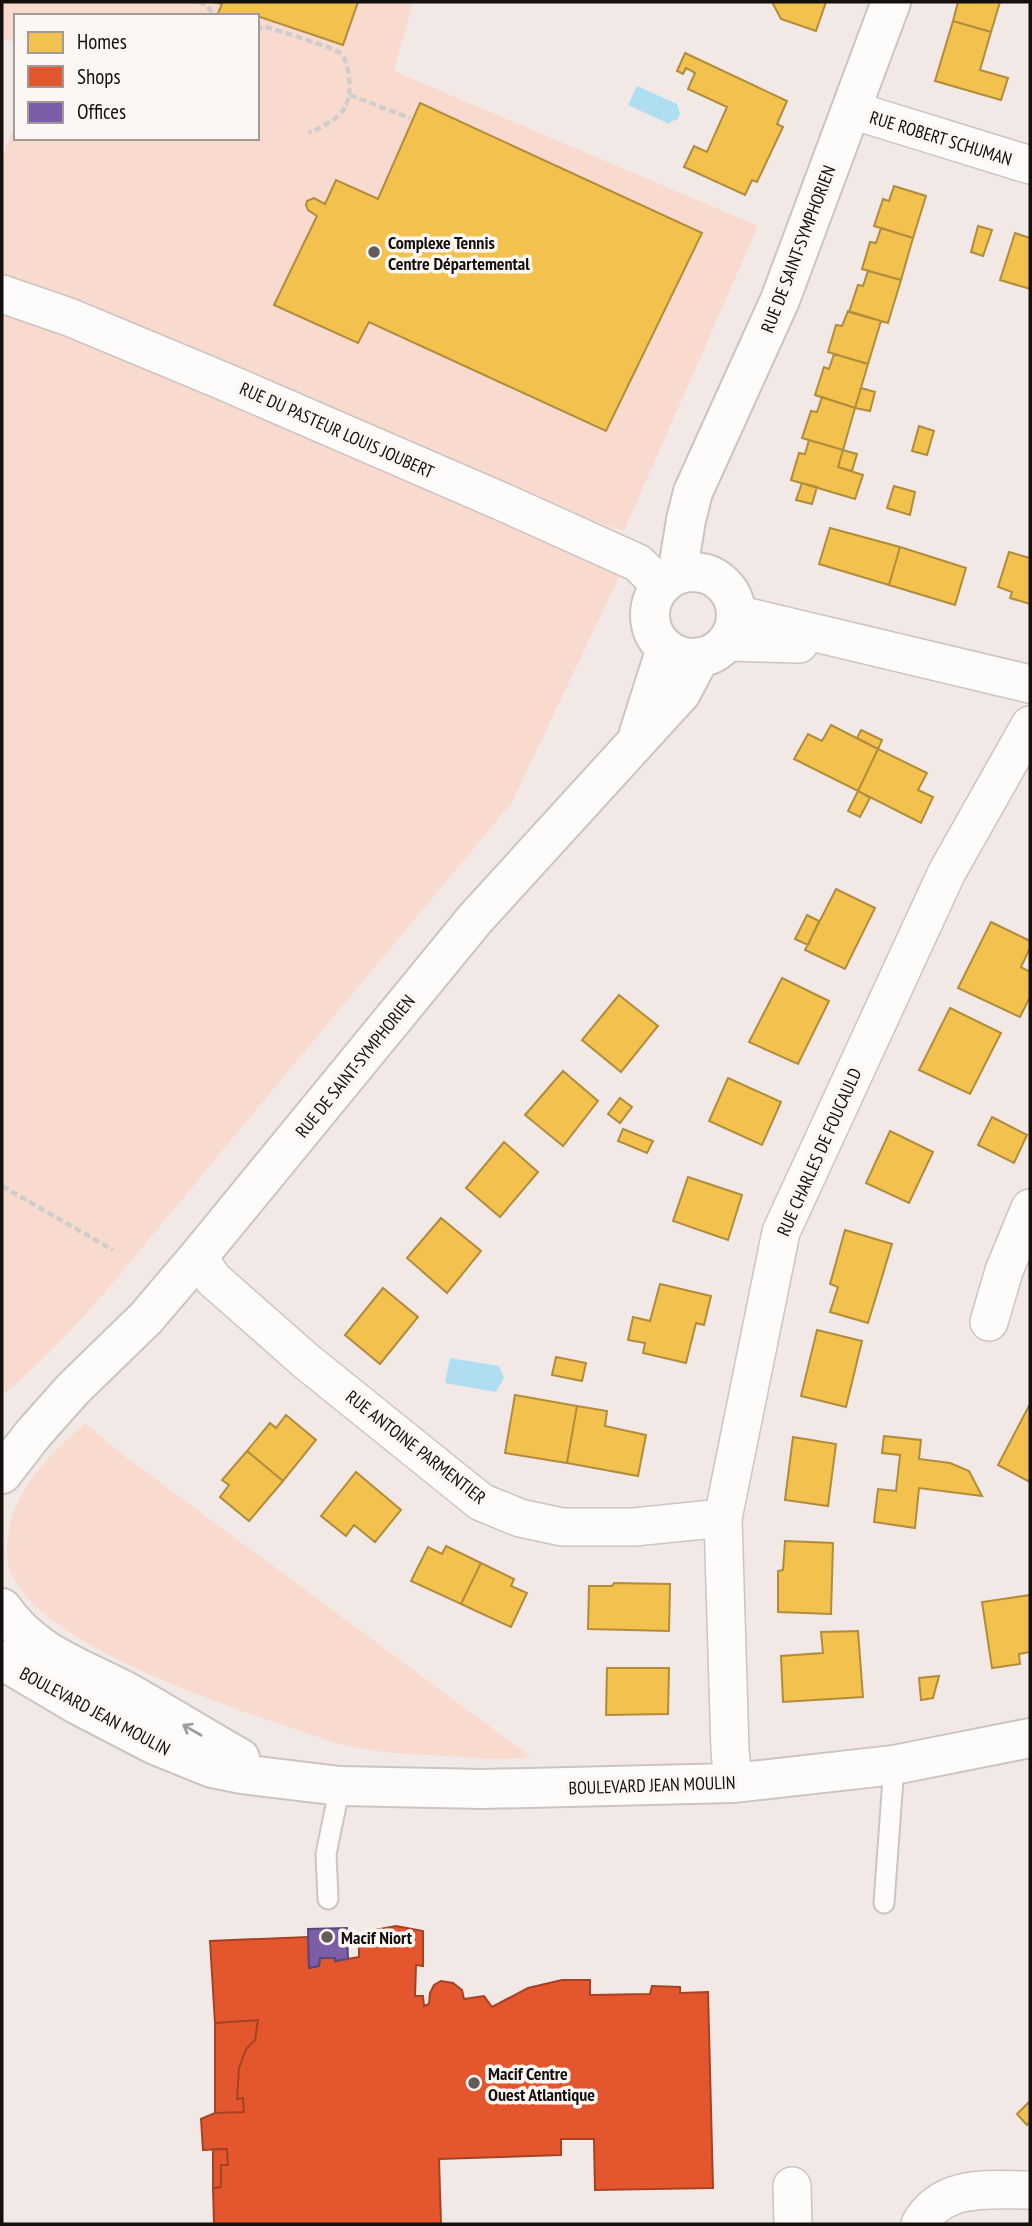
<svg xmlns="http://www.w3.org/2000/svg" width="1032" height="2226" font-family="'PT Sans Narrow',sans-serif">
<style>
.green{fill:#f9dace}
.water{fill:#afdef2}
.homes{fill:#f2c14e;stroke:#b08c3b;stroke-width:2}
.shops{fill:#e4572e;stroke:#a64224;stroke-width:2}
.offices{fill:#7b5ea7;stroke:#5c4779;stroke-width:2}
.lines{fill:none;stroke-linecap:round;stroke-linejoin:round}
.lane-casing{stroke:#cbc4c1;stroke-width:23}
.street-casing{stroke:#cbc4c1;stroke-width:40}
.secondary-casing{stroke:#cbc4c1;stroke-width:42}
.path{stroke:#d0cecd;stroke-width:4.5;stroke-dasharray:7 3.5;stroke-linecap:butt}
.lane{stroke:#fdfcfb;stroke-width:19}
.street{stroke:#fdfcfb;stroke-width:37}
.secondary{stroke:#fdfcfb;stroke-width:38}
.oneway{stroke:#a09e9c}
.poi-dot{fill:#625c5a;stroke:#fdf7f4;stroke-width:2.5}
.labels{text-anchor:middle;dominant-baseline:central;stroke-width:7;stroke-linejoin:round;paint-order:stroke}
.street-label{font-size:18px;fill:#15100e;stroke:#fdf7f4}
.poi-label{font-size:18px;font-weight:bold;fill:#15100e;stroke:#fdf7f4;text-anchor:start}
</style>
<rect width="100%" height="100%" fill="#f2e9e6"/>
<!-- green -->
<path class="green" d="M2 2H413L394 71 758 226 624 531 556 508 2 277V159L16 120V138H257V16H16V43L2 38Z
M2 313 58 331 621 573 512 802 105 1292C73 1329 40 1364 2 1396Z
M85 1423 119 1452 531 1757C502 1761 474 1758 446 1756 411 1754 374 1753 341 1744 320 1739 300 1730 280 1724 213 1701 27 1639 8 1564 0 1502 44 1460 85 1423Z"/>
<!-- water -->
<path class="water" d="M637 86 677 104 680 114 677 120 671 121 669 124 628 105Z
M450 1358 499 1366 504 1378 496 1392 445 1383Z"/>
<!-- homes -->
<path class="homes" d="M214 2H358L343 45 254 15 217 16 222 4Z
M772 2H826L816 31 781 19Z
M958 2H1000L991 32 953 21Z
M953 21 991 32 980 70 1008 78 1001 100 935 81Z
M685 53 787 101 777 124 783 127 757 182 752 180 745 195 684 167 694 146 707 152 727 107 688 89 695 73 686 68 683 74 677 71Z
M420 103 702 233 606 431 369 322 358 343 274 305 317 216 308 210 306 205 307 201 314 198 325 204 336 180 378 199Z
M894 186 926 196 913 238 874 226 883 199 889 201Z
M978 226 992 230 983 256 971 252Z
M881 228 913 238 901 280 862 269 870 242 876 243Z
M1015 233 1030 238V289L1000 280Z
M868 271 901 280 888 323 849 312 858 285 863 286Z
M848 311 881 321 868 364 828 352 836 325 842 326Z
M834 354 868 364 855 408 815 395 824 367 829 369Z
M861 388 875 392 870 411 855 408Z
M822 397 855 408 843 450 802 438 811 411 817 412Z
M919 426 934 431 927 455 912 451Z
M809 440 843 450 838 467 863 475 855 499 791 480 799 453 805 454Z
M843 450 857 454 852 471 838 467Z
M802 483 817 487 812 504 796 500Z
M894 486 915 492 910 515 887 508Z
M830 528 900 547 889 585 819 564Z
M900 547 966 568 955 605 889 585Z
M1009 552 1030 558V604L1010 598 1012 592 998 587Z
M831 725 878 749 858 791 794 759 808 734 822 741Z
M861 730 882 740 878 749 857 738Z
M878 749 927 773 918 790 933 797 921 823 858 791Z
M858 791 870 798 860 817 848 811Z
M836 889 875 908 845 969 805 950Z
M807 915 819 921 808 945 795 939Z
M991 922 1030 941V948L1021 967 1030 972V997L1020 1017 958 988Z
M782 978 829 1001 798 1064 749 1042Z
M619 995 658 1026 621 1072 582 1040Z
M950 1008 1001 1033 970 1094 919 1070Z
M563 1071 598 1101 563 1146 525 1115Z
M728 1078 781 1102 762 1145 709 1121Z
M620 1098 632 1107 620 1123 608 1114Z
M992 1117 1027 1135 1014 1163 978 1145Z
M623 1129 653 1141 647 1153 618 1141Z
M890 1131 933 1152 909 1203 866 1183Z
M504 1142 538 1172 500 1217 466 1188Z
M688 1177 742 1195 728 1240 673 1221Z
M441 1218 481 1251 447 1293 407 1258Z
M845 1230 892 1244 868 1323 830 1312 838 1287 830 1284Z
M660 1284 711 1296 704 1325 696 1323 686 1363 643 1353 645 1343 628 1340 633 1317 650 1321Z
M383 1288 418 1317 380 1364 345 1335Z
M817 1330 862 1341 846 1407 801 1396Z
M556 1357 586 1363 582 1381 552 1375Z
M515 1395 577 1406 567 1463 505 1453Z
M1030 1404V1482L998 1465Z
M577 1406 607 1411 605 1426 646 1435 638 1476 567 1463Z
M286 1415 316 1440 283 1481 247 1451 270 1423 276 1428Z
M884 1436 921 1440 919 1459 950 1463 969 1471 982 1496 919 1488 915 1528 874 1522 878 1489 896 1491 900 1455 882 1453Z
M793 1437 836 1444 828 1506 785 1500Z
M247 1451 283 1481 249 1521 220 1497 229 1485 222 1480Z
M356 1472 401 1510 375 1542 354 1525 346 1536 321 1516Z
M785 1541 833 1543 831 1614 778 1612V1571L783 1570Z
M446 1546 481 1563 461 1604 411 1581 428 1547 442 1554Z
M481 1563 514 1579 511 1586 527 1593 511 1627 461 1604Z
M614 1583 670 1584 669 1631 588 1629 589 1586H612Z
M1030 1595V1652L1019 1654 1020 1664 992 1668 982 1602Z
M858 1631 863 1697 783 1702 781 1656 823 1653 821 1632Z
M607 1668H669L668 1714 606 1715Z
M939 1676 933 1698 921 1700 919 1678Z
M1030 2101V2122L1027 2125 1017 2114Z"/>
<!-- shops -->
<path class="shops" d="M396 1926 423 1931V1966L416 1965 415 1996H423L424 2006 429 2004 430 1993 434 1985 441 1981 453 1983 462 1990 464 1999 484 1996 492 2007 528 1988 562 1980H590V1995L650 1994 652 1986 680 1987V1993L708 1992 713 2188 595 2190 594 2139H561V2155L439 2159 441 2224H214L213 2188 221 2187V2165H228L227 2149 203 2150 201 2119 215 2113 244 2112 243 2098 237 2099 239 2068 246 2049 255 2040 258 2020 215 2023 210 1941 308 1937 309 1968 319 1966 320 1958H335V1961L359 1957V1938L375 1930Z
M258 2020 255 2040 246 2049 239 2068 237 2099 243 2098 244 2112 215 2113V2023Z
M213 2149H227L228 2165H221V2187L213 2188Z"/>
<!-- offices -->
<path class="offices" d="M347 1928 348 1959 335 1961V1958H320L319 1966 309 1968 308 1929Z"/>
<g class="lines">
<!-- lane casing -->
<g class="lane-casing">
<path id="lane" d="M328 1899 326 1854 340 1786
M884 1903 894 1765"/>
</g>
<!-- street casing -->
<g class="street-casing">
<path id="street" d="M852 110 1030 165
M2 294 69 317 223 381 505 503 638 563 661 586
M736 614 1030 684
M726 642 799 644
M198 1257 213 1279 306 1361 481 1502 520 1518 562 1527H634L723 1518
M989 1322 1004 1271 1030 1208
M733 1783 730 1750 723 1518 781 1232 947 872 1030 725
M792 2186 793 2224
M920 2224C943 2183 990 2190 1030 2190"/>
</g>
<!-- secondary casing -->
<g class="secondary-casing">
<path id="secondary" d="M650 615a43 43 0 1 1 86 0a43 43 0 1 1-86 0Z
M677 575 686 520 693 492 780 300 891 2
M639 733 666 648
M2 1474 33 1434 73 1389 146 1318 198 1257 475 919 681 693 700 657
M2 1608C35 1655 80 1667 129 1693 166 1714 203 1737 240 1758
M2 1660 76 1704 155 1745 212 1768 241 1774 340 1786 483 1789 733 1783 894 1765 1030 1738"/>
</g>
<!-- path -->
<path class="path" d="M199 2 207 5 211 12 210 16
M257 31 263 26C276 30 332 47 340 53 347 59 348 70 349 78 352 113 337 119 309 133
M350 95 410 118
M2 1186 113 1250"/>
<!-- lane -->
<use href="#lane" class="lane"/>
<!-- street -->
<use href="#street" class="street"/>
<!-- secondary -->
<use href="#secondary" class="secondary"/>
</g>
<!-- one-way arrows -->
<defs><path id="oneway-shaft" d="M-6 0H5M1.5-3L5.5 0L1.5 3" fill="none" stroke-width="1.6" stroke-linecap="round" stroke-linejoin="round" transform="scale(1.75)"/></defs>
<use class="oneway" href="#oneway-shaft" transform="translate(192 1730) rotate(-150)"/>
<!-- markers -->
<g class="poi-dot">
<circle cx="374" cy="252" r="7"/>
<circle cx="327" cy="1937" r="7"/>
<circle cx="474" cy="2083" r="7"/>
</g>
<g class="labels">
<!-- street labels -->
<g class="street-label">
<text transform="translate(941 138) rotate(17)">RUE ROBERT SCHUMAN</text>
<text transform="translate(798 249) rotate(-69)">RUE DE SAINT-SYMPHORIEN</text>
<text transform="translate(337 430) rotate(24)">RUE DU PASTEUR LOUIS JOUBERT</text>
<text transform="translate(355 1066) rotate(-51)">RUE DE SAINT-SYMPHORIEN</text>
<text transform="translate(819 1152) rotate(-66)">RUE CHARLES DE FOUCAULD</text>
<text transform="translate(416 1447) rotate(38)">RUE ANTOINE PARMENTIER</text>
<text transform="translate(95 1711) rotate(28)">BOULEVARD JEAN MOULIN</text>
<text transform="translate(652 1785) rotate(-2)">BOULEVARD JEAN MOULIN</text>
</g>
<!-- poi labels -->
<g class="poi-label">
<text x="388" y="242">Complexe Tennis<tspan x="388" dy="21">Centre Départemental</tspan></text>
<text x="341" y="1937">Macif Niort</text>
<text x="488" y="2073">Macif Centre<tspan x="488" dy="21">Ouest Atlantique</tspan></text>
</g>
</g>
<!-- border -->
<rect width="1032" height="2226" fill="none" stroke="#15100e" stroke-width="7"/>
<!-- legend -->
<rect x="14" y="14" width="245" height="126" fill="#fdf7f4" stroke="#a09b98" stroke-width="2"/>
<rect x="28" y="32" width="35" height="21" fill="#f2c14e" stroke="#a09b98" stroke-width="2"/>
<text x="77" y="49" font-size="21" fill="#15100e">Homes</text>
<rect x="28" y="66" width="35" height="21" fill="#e4572e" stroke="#a09b98" stroke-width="2"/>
<text x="77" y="84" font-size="21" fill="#15100e">Shops</text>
<rect x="28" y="102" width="35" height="21" fill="#7b5ea7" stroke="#a09b98" stroke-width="2"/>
<text x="77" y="119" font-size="21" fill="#15100e">Offices</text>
</svg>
